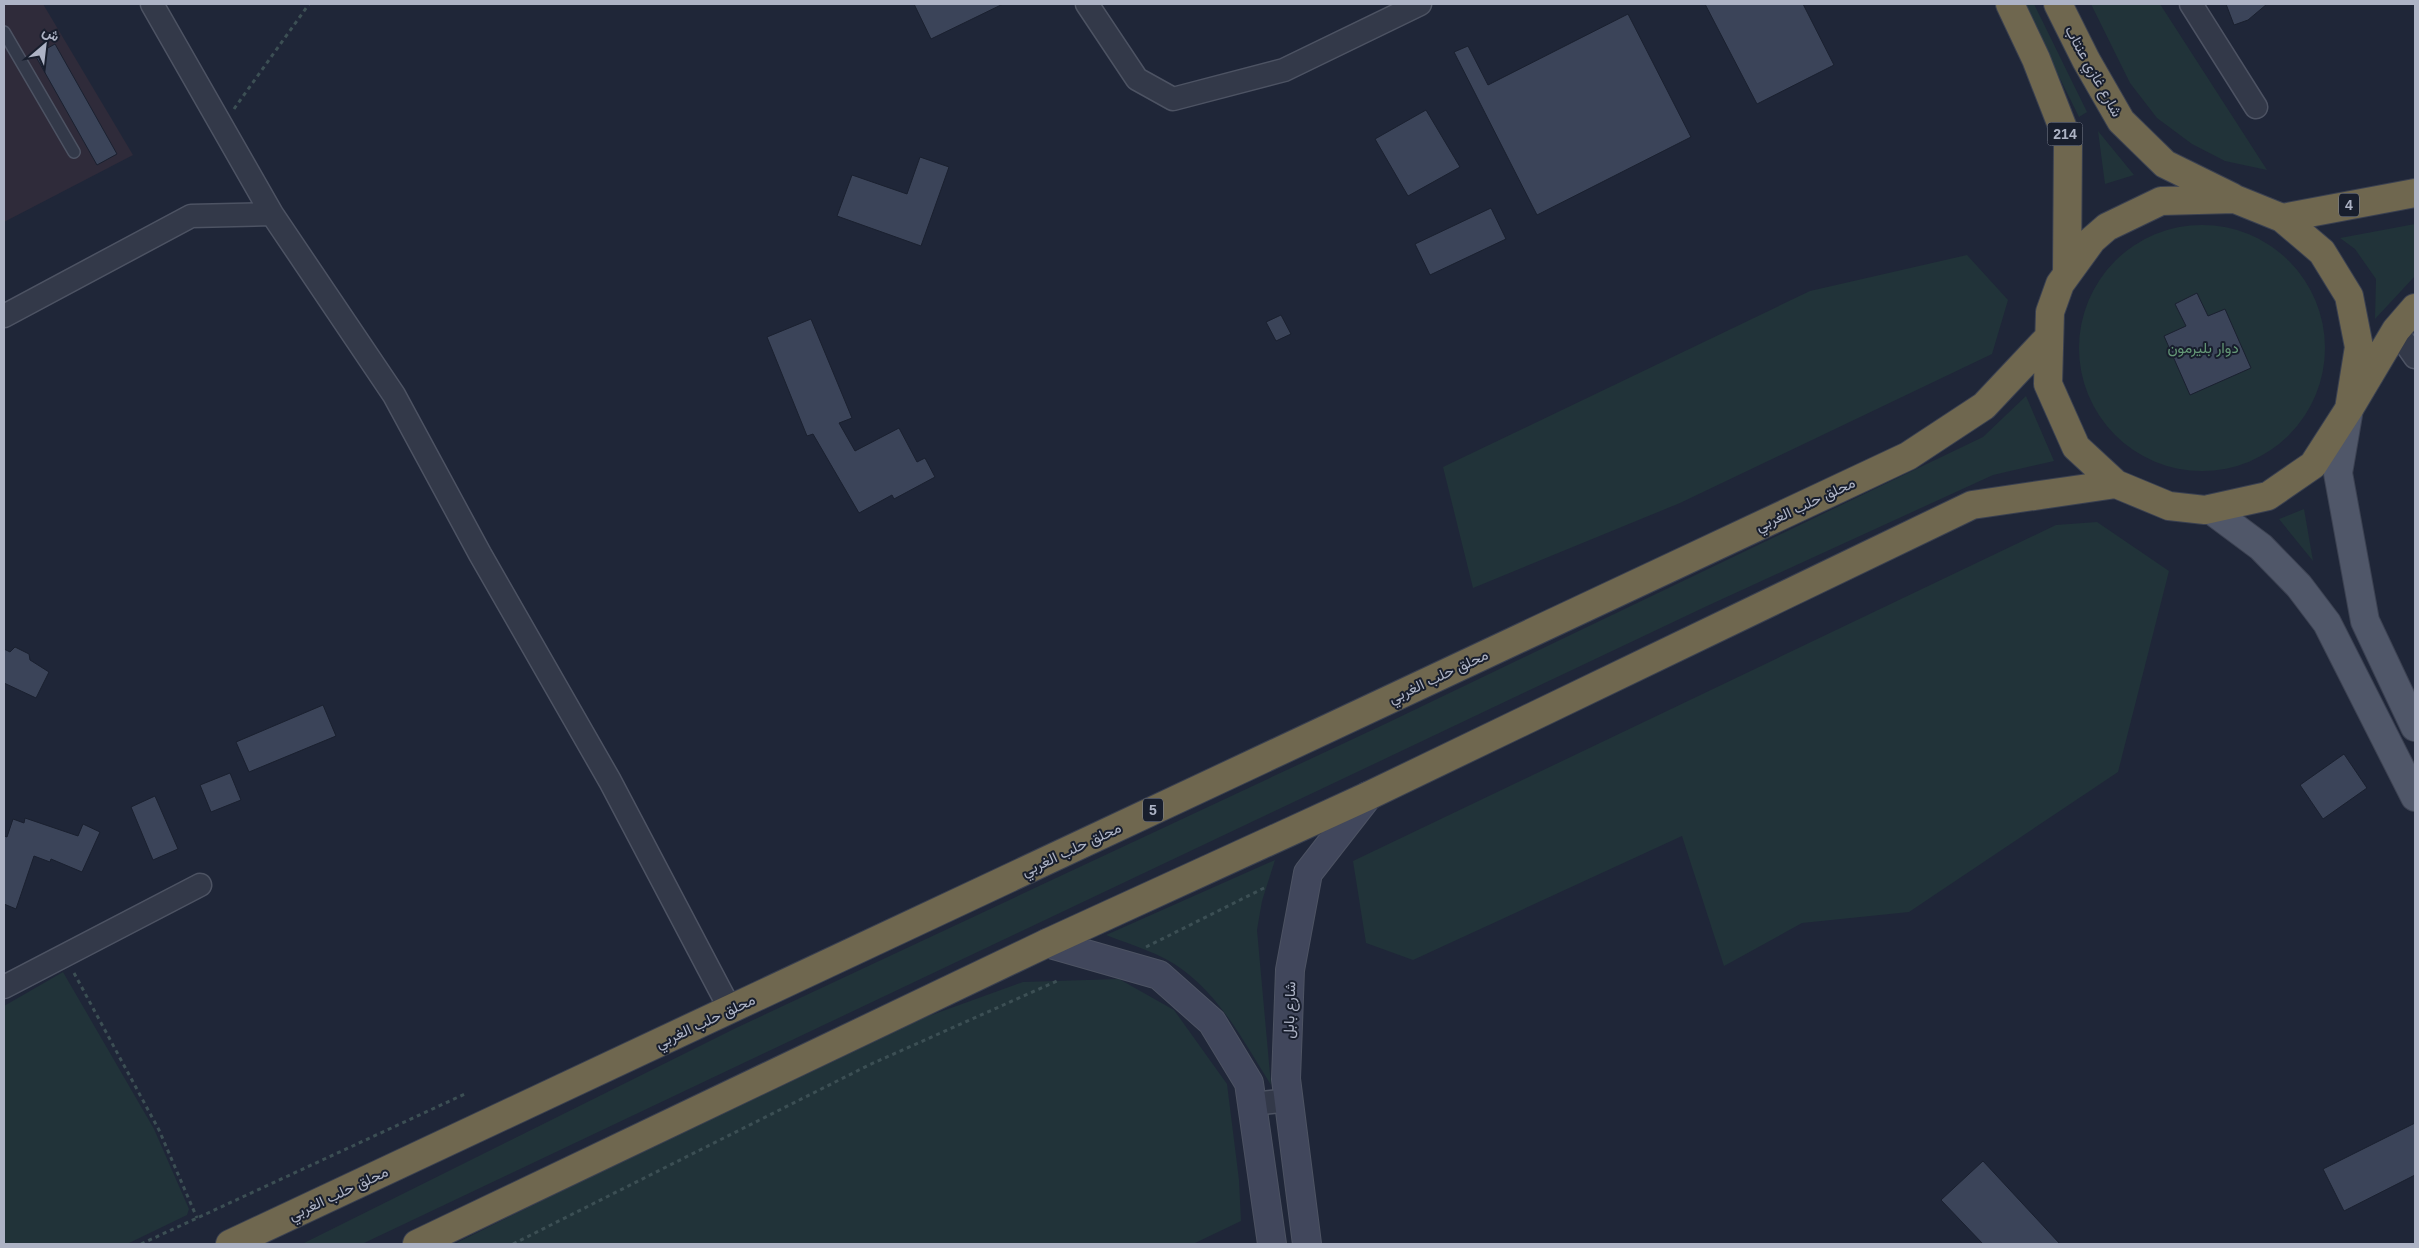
<svg xmlns="http://www.w3.org/2000/svg" width="2419" height="1248" font-family="Arial,Vazirmatn,sans-serif">
<style>
.medical{fill:#2f2b3a}
.green{fill:#213339}
.building{fill:#3b4459;stroke:#1a202f}
.lines{fill:none;stroke-linecap:round;stroke-linejoin:round}
.lane-casing{stroke:#4d5363;stroke-width:14}
.street-casing{stroke:#4d5363;stroke-width:25}
.secondary-casing{stroke:#4d5363;stroke-width:30}
.primary-casing{stroke:#3c4252;stroke-width:30}
.highway-casing{stroke:#3a4050;stroke-width:30}
.path{stroke:#3c4f54;stroke-width:3;stroke-dasharray:4 4;stroke-linecap:butt}
.lane{stroke:#333949;stroke-width:11}
.street{stroke:#333949;stroke-width:22}
.secondary{stroke:#41475c;stroke-width:28}
.primary{stroke:#505769;stroke-width:28}
.highway{stroke:#6f674f;stroke-width:28}
.labels{text-anchor:middle;dominant-baseline:central;stroke-width:4;stroke-linejoin:round;paint-order:stroke}
.shield{fill:#181e2d;stroke:#808697;stroke-width:1}
.shield-label{font-size:14px;font-weight:bold;fill:#adb3c5}
.street-label{font-size:15px;fill:#adb3c5;stroke:#181e2d}
.park-label{font-size:15px;fill:#649776;stroke:#181e2d}
</style>
<rect width="100%" height="100%" fill="#1f2638"/>
<!-- medical -->
<path class="medical" d="M4 4H43L133 155 4 222Z"/>
<!-- green -->
<path class="green" d="M2023 4H2034L2087 112 2079 117Z
M2091 4H2160L2267 170 2225 161 2192 144 2157 118 2130 83Z
M2098 131 2134 175 2105 184Z
M2415 224V276L2375 319 2376 279 2355 249 2340 238Z
M2079 348a123 123 0 1 1 246 0a123 123 0 1 1-246 0Z
M1967 255 2008 300 1992 354 1680 503 1473 588 1443 467 1810 291Z
M2026 396 2054 461 1993 475 1707 606 362 1244H302L736 1028 1385 724 1983 437Z
M2304 509 2313 561 2279 519Z
M2097 522 2169 571 2118 772 1909 912 1802 923 1724 966 1682 836 1413 960 1366 943 1353 861 2056 525Z
M1275 860 1262 901 1257 930 1271 1085C1245 1044 1223 1000 1183 970 1161 953 1131 945 1106 935Z
M63 972 154 1129 189 1209 187 1215 127 1244H4V1006Z
M1119 979 1174 1010 1227 1084 1239 1180 1241 1221 1193 1244H454L890 1030 1023 982Z"/>
<!-- building -->
<path class="building" d="M914 4H1003L931 39Z
M1705 4H1803L1834 65 1757 104Z
M2226 4H2267L2248 20 2234 25Z
M1628 14 1691 137 1537 215 1454 52 1468 46 1488 85Z
M55 44 117 154 97 165 35 55Z
M1426 110 1460 167 1408 196 1375 139Z
M920 157 949 167 921 246 837 216 852 175 907 194Z
M1491 208 1506 239 1430 275 1415 244Z
M2197 293 2208 316 2225 309 2251 368 2190 395 2164 336 2186 326 2175 304Z
M1281 315 1291 334 1276 341 1266 322Z
M811 319 852 418 839 423 855 451 899 428 917 462 925 458 935 477 894 499 892 495 859 513 813 434 807 436 767 337Z
M15 647 29 654 30 660 49 672 36 698 4 683V649L10 652Z
M323 705 336 736 249 772 236 742Z
M2344 754 2367 788 2323 819 2300 785Z
M230 773 241 800 211 812 200 785Z
M155 796 178 849 153 860 131 807Z
M25 818 78 836 83 824 100 832 82 872 51 859 50 862 34 856 16 909 4 904V836L7 837 13 819 24 823Z
M2415 1123V1175L2344 1211 2323 1169Z
M1983 1161 2060 1244H1983L1941 1200Z"/>
<g class="lines">
<!-- lane casing -->
<g class="lane-casing">
<path id="lane" d="M4 32 74 152"/>
</g>
<!-- street casing -->
<g class="street-casing">
<path id="street" d="M152 4 272 214 394 395 480 554 610 781 730 1009
M1087 4 1137 79 1173 99 1284 70 1420 4
M2191 4 2256 107
M4 316 191 216 272 214
M2396 330 2415 357
M4 987 200 885
M1253 1104 1289 1100"/>
</g>
<!-- secondary casing -->
<g class="secondary-casing">
<path id="secondary" d="M1047 943 1159 975 1212 1022 1249 1083 1272 1244
M1307 1244 1286 1079 1290 970 1308 873 1368 796"/>
</g>
<!-- primary casing -->
<g class="primary-casing">
<path id="primary" d="M2349 409 2338 473 2365 621 2415 727
M2210 509 2261 547 2299 586 2327 623 2415 797"/>
</g>
<!-- highway casing -->
<g class="highway-casing">
<path id="highway" d="M2010 4 2036 59 2068 141 2067 274
M2058 4 2086 60 2121 121 2165 164 2232 197
M2282 218 2415 193
M2349 409 2359 347 2349 296 2322 252 2282 218 2235 199 2161 201 2107 227 2092 240 2060 284 2050 312 2048 384 2076 447 2116 484 2169 506 2205 510 2268 496 2313 465 2349 409 2396 330 2415 308
M230 1244 1908 456 1984 406 2049 337
M417 1244 1047 943 1368 796 1972 505 2116 484"/>
</g>
<!-- path -->
<path class="path" d="M234 109 309 4
M1146 947 1266 887
M74 973 159 1130 197 1218
M141 1244 467 1093
M513 1244 869 1065 1057 981"/>
<!-- lane -->
<use href="#lane" class="lane"/>
<!-- street -->
<use href="#street" class="street"/>
<!-- secondary -->
<use href="#secondary" class="secondary"/>
<!-- primary -->
<use href="#primary" class="primary"/>
<!-- highway -->
<use href="#highway" class="highway"/>
</g>
<g class="labels">
<!-- shield labels -->
<g class="shield">
<rect x="2047.5" y="122.5" width="35" height="23" rx="4"/>
<rect x="2339" y="193.5" width="20" height="23" rx="4"/>
<rect x="1143" y="798.5" width="20" height="23" rx="4"/>
</g>
<g class="shield-label">
<text x="2065" y="134">214</text>
<text x="2349" y="205">4</text>
<text x="1153" y="810">5</text>
</g>
<!-- street labels -->
<g class="street-label">
<text transform="translate(2094 71) rotate(61)">شارع غازي عنتاب</text>
<text transform="translate(1805 504) rotate(-25)">محلق حلب الغربي</text>
<text transform="translate(1438 676) rotate(-25)">محلق حلب الغربي</text>
<text transform="translate(1071 849) rotate(-25)">محلق حلب الغربي</text>
<text transform="translate(1289 1010) rotate(-88)">شارع بابل</text>
<text transform="translate(705 1021) rotate(-25)">محلق حلب الغربي</text>
<text transform="translate(338 1193) rotate(-25)">محلق حلب الغربي</text>
</g>
<!-- park labels -->
<g class="park-label">
<text x="2203" y="347">دوار بليرمون</text>
</g>
</g>
<!-- border -->
<rect width="2419" height="1248" fill="none" stroke="#adb3c5" stroke-width="10"/>
<!-- north arrow -->
<g transform="translate(45 45) rotate(28)" stroke="#181e2d" stroke-width="4" paint-order="stroke">
<path d="M0-4L9 19L0 12L-9 19Z" fill="#adb3c5"/>
<text y="-8" font-size="14" font-weight="bold" text-anchor="middle" fill="#adb3c5">ش</text>
</g>
</svg>
